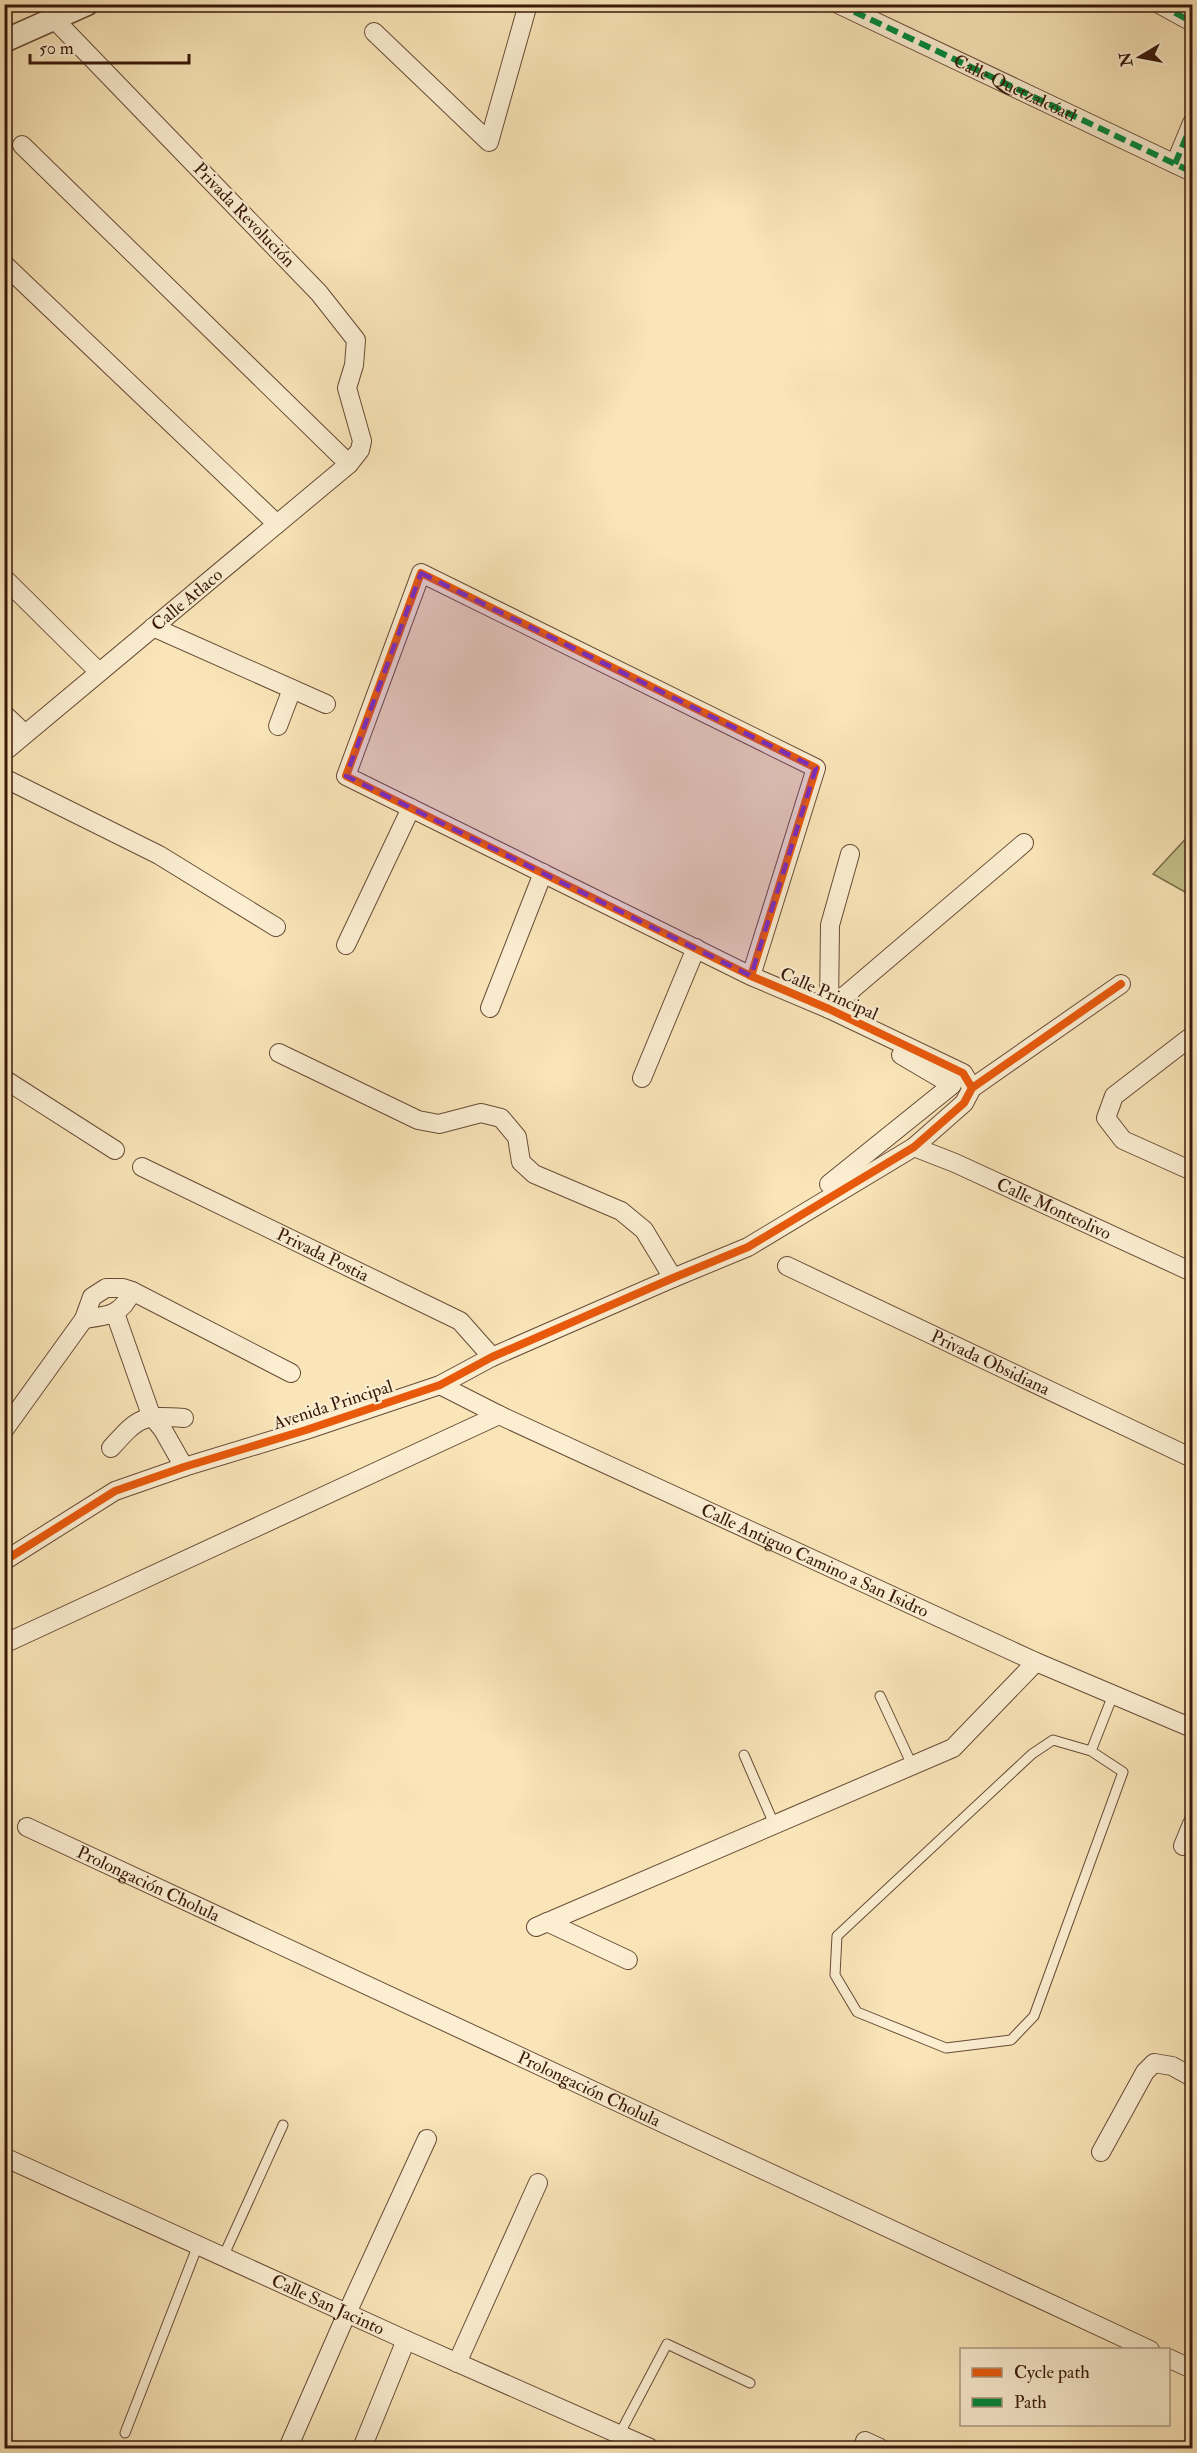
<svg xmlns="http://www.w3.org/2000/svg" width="1197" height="2453" font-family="'IM FELL Double Pica',serif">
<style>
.green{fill:#c4c28a;stroke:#7e6d4a;stroke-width:1.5}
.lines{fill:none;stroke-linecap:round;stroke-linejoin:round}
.service-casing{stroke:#684b36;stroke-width:11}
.minor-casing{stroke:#684b36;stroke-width:20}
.tertiary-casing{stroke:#684b36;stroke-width:25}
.service{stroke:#fbeed1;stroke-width:9}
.minor{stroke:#fbeed1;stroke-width:18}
.tertiary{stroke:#fbeed1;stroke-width:22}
.quiet{stroke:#00873e;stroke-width:6;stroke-dasharray:12 6;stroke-linecap:butt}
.cycleway-casing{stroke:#fbeed1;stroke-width:11}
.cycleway{stroke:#e8590c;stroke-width:8}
.marked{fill:#7b2cbf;fill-opacity:0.2;stroke:#7b2cbf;stroke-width:4.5;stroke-dasharray:12 8;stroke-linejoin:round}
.labels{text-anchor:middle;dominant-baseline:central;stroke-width:4.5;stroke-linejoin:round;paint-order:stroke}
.street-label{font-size:18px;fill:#38180a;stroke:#fbeed1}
</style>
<rect width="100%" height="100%" fill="#f9e5b8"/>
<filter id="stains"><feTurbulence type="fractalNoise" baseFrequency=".00333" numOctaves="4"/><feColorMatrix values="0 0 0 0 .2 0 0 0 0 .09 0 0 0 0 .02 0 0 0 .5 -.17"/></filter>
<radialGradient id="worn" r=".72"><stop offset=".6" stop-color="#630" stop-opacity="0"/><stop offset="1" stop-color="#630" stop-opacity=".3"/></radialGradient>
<!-- green -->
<path class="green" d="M1192 832V896L1153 874Z"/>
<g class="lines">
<!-- service casing -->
<g class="service-casing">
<path id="service" d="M880 1696 912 1765
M1053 1740 1091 1751 1123 1772 1034 2016 1011 2040 946 2048 857 2012 835 1975 837 1936 1032 1754Z
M1091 1751 1113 1695
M744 1755 774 1824
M223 2257 283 2125
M125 2433 198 2245
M619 2435 667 2344 750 2383"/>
</g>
<!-- minor casing -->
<g class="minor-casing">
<g id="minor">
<path id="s1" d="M838 4 1192 172"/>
<path d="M1159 4 1192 22"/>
<path d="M374 32 489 142 528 4"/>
<path d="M22 145 349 464"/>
<path d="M1175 164 1192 123"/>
<path d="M4 264 277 524"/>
<path d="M4 578 99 672"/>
<path d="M153 627 326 704"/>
<path d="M4 714 25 734"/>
<path d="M278 726 292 689"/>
<path id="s2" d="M4 752 349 464 360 450 362 441 347 388 354 365 356 340 319 293 54 19"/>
<path d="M4 778 159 855 276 927"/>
<path d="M346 945 411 808"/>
<path d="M751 976 816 768 421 573 346 776 751 976 829 1009 963 1073 972 1088"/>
<path d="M852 990 829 1009 1024 843"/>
<path d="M490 1008 543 873"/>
<path d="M829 1009 830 925 850 854"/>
<path d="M1192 1036 1114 1096 1106 1118 1123 1140 1192 1171"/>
<path d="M279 1053 418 1120 439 1124 481 1113 501 1118 517 1137 521 1162 534 1174 621 1211 644 1230 673 1278"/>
<path d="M642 1078 696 948"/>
<path d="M4 1079 115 1150"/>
<path id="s3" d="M914 1147 955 1163 1192 1272"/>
<path id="s4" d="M142 1167 460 1321 492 1357"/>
<path d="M829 1184 952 1085 901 1055"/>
<path id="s5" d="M787 1266 1192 1458"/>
<path d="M106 1288H123L132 1291C122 1315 108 1316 84 1319L92 1297Z"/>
<path d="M132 1291 291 1373"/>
<path d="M115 1313 151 1415 163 1430 184 1467"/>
<path id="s6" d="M440 1385 499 1415 1036 1662 1192 1728"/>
<path d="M4 1430 84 1319"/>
<path d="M111 1448C139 1417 141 1415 184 1418"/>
<path d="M4 1561 115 1491 184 1467 306 1430 440 1385 492 1357 673 1278 748 1247 914 1147 964 1103 972 1088 1121 984"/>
<path d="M8 1642 499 1415"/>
<path id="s7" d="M27 1827 1150 2350"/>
<path d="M1183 1846 1192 1824"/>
<path d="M547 1922 628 1960"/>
<path d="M536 1927 953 1748 1036 1662"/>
<path d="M1101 2152 1145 2072 1154 2063 1172 2066 1192 2077"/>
<path id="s8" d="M4 2157 406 2340 650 2448"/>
<path d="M1168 2358 1192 2369"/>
<path d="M457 2363 538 2183"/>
<path d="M865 2441 880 2448"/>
<path d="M288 2448 347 2313 427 2139"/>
<path d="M362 2448 406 2340"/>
</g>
</g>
<!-- tertiary casing -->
<g class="tertiary-casing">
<path id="tertiary" d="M4 41 87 4"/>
</g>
<!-- service -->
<use href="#service" class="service"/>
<!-- minor -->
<use href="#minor" class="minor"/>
<!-- tertiary -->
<use href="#tertiary" class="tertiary"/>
<!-- quiet -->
<path class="quiet" d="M838 4 1192 172
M1159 4 1192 22
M1175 164 1192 123"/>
<!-- cycleway casing -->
<g class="cycleway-casing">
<path id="cycleway" d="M751 976 816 768 421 573 346 776 751 976 829 1009 963 1073 972 1088
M4 1561 115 1491 184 1467 306 1430 440 1385 492 1357 673 1278 748 1247 914 1147 964 1103 972 1088 1121 984"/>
</g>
<!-- cycleway -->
<use href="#cycleway" class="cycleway"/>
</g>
<!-- marked area -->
<path class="marked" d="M421 573 816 768 751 976 346 776Z"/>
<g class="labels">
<!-- street labels -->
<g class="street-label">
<text stroke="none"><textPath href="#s1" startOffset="196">Calle Quetzalcóatl</textPath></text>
<text transform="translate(244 215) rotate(46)">Privada Revolución</text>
<text stroke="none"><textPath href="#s2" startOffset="238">Calle Atlaco</textPath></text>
<text transform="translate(829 994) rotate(24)">Calle Principal</text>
<text stroke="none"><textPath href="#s3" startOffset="153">Calle Monteolivo</textPath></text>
<text stroke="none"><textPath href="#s4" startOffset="201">Privada Postia</textPath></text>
<text stroke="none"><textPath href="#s5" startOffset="225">Privada Obsidiana</textPath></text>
<text transform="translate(333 1405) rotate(-18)">Avenida Principal</text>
<text stroke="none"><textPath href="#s6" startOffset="414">Calle Antiguo Camino a San Isidro</textPath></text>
<text stroke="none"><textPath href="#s7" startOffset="134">Prolongación Cholula</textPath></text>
<text stroke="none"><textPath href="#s7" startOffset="620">Prolongación Cholula</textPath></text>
<text stroke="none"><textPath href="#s8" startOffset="356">Calle San Jacinto</textPath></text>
</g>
</g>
<!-- margin -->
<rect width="1197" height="2453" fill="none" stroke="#f9e5b8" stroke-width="24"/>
<rect x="6" y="6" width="1185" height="2441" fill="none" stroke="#38180a" stroke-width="3"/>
<rect x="12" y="12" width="1173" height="2429" fill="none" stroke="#38180a" stroke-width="1.5"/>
<!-- legend -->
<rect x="960" y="2348" width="210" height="78" fill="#fbeed1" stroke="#ad9881" stroke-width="1.5"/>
<rect x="972" y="2368" width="30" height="9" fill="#e8590c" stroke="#ad9881" stroke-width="1.5"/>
<text x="1014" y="2378" font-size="18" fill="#38180a">Cycle path</text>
<rect x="972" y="2398" width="30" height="9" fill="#00873e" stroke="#ad9881" stroke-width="1.5"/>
<text x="1014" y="2408" font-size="18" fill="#38180a">Path</text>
<!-- north arrow -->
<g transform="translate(1140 57) rotate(260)" stroke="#fbeed1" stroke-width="4.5" paint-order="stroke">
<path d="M0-4.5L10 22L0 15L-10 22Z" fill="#38180a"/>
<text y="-9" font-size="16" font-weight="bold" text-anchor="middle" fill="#38180a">N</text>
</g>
<!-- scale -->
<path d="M30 54v9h159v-9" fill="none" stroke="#38180a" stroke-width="3"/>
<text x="39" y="54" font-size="18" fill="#38180a" stroke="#fbeed1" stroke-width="4.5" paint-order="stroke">50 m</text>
<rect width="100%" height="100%" filter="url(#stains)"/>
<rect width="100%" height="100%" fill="url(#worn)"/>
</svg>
